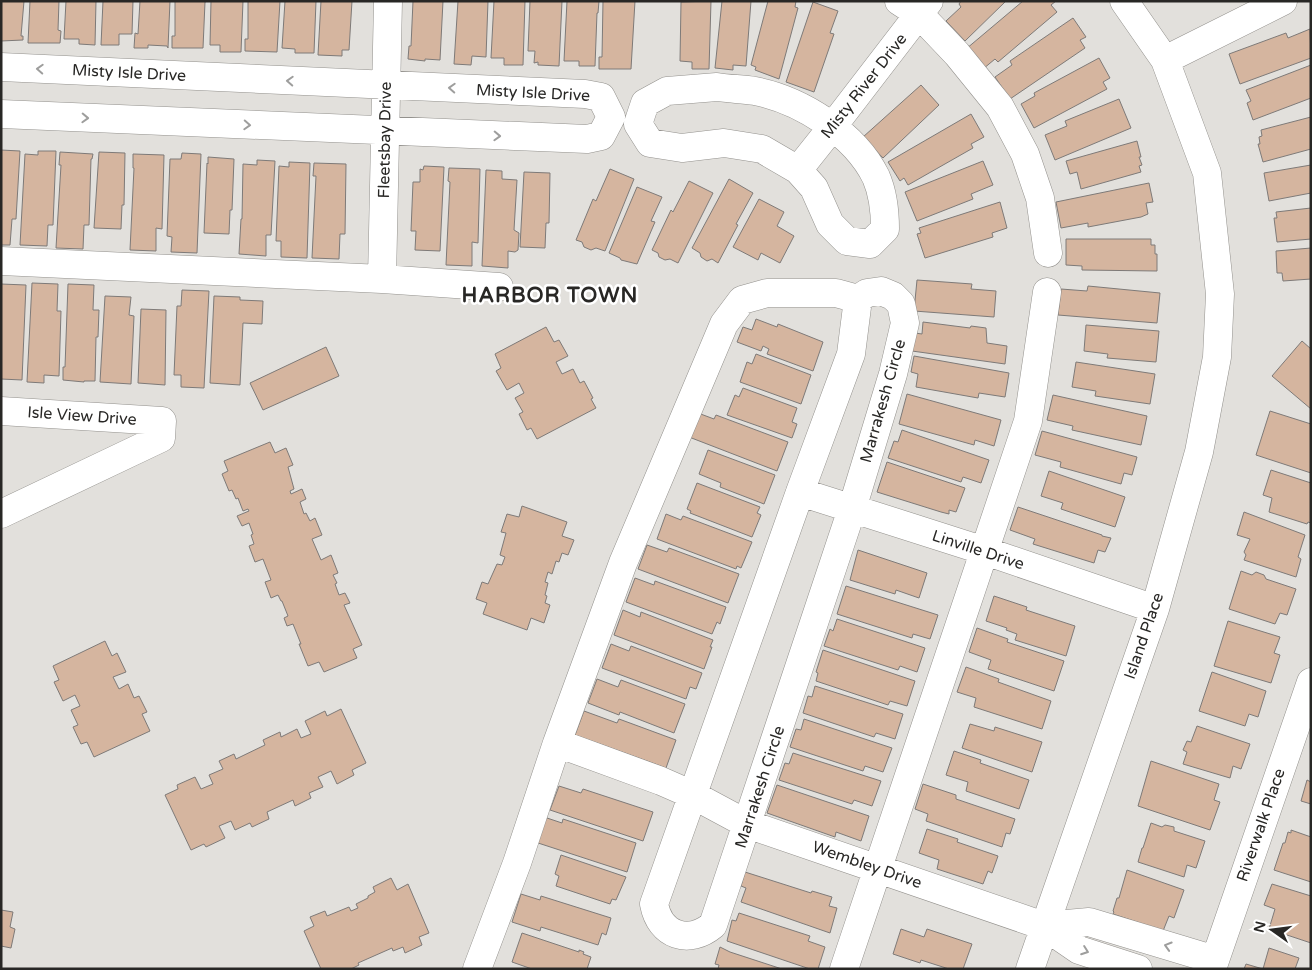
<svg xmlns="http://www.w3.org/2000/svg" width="1312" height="970" font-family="'Varela Round',sans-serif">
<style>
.building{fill:#d5b59f;stroke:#7e7a78}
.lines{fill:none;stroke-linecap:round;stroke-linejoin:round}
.minor-casing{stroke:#93918d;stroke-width:29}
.minor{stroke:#fff;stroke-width:28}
.oneway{stroke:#9e9e9d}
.labels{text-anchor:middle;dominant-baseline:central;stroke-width:5;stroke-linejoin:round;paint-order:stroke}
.street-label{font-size:16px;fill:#282725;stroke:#fff}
.district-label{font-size:21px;font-weight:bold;letter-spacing:1px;fill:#282725;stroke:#fff}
</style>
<rect width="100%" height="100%" fill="#e2e0dc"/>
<!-- building -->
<path class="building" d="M1 1H24L21 36H23V40L1 41Z
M30 1H59L58 30 61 31 60 43H28Z
M66 1H96L95 45 79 44V39H64Z
M103 1H133L132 34H119V45H101Z
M140 1H170L168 48 167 46 148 45V48H134L135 33 138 34Z
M207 1 205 2 203 48H172V36H175V1Z
M211 1H243L241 52H220V45H210Z
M248 1H280L277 52 245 51V39H248Z
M285 1H316L314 53H295V49L282 48Z
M321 1H352L349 50H342V56L318 55Z
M413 1H443L440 60 425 59V61L408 59 409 46H411Z
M458 1H488L486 57 472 56 471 65 454 64Z
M494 1H525L523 65H504V58H491Z
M530 1H562L559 66 538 65V62L534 63 535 51H528Z
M567 1H599L598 13H597L595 66H579V61H564Z
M603 1H635L631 69H599V57H602Z
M711 1 709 69H692V62L680 61 681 2Z
M722 1H751L746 66 733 65V70L715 68Z
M768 1H796L795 7 798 8 779 79 755 70 756 67 751 65Z
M961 1H1006L965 41 946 21 961 7 959 4Z
M1023 1H1056L1051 5 1057 12 998 62 995 59 983 69 966 49Z
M813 2 838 11 830 33 834 34 814 92 786 82Z
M1073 18 1086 37 1080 40 1085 48 1010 99 995 77 1012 65 1010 61Z
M1310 29 1311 58 1240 84 1229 54 1286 33 1288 38Z
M1099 58 1110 78 1103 82 1107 89 1034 128 1021 104 1035 96 1034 93Z
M1311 65V98L1253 120 1247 103 1251 101 1246 90Z
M921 85 939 105 883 158 863 137Z
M1119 99 1131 128 1055 160 1045 135 1067 126 1065 121Z
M971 114 984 137 971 144 973 148 908 185 904 178 900 181 888 162Z
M1311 117V149L1263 162 1258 144H1260L1259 137 1262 136 1261 130Z
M1137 141 1141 157H1139L1142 165 1139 166 1141 172 1081 189 1077 172 1070 174 1066 161Z
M1 150 20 151 16 219H12L10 245H1Z
M38 151H56L53 225H48L47 246 20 245 25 154 38 155Z
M60 152 93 154 92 159H91L89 225H84L83 249 56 248 61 165H59Z
M99 152 125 153 124 205H122L121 229 94 228Z
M182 153 201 154 197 253 171 252 172 237 167 236 170 159H181Z
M133 154 164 155 162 229 156 228V251L130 250 134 168H133Z
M208 157 234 159 232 210H230L229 234 204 233 207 163 208 164Z
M257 160 275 161 271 235H266V256L239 254 241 219H242L243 164 257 165Z
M983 161 993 185 971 194 973 199 917 221 905 192Z
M289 162 310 163 307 258 281 257V241H276L279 166 289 167Z
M314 163 346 164 345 234H340L339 259 312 258 316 176H313Z
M1311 165V193L1269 201 1264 173Z
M424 166 444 167 440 251 415 250 416 231H411L413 182H420V169L423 170Z
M449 168 480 169 478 243 472 242V266L446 265 450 182 448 181Z
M610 169 634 179 605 251 596 248 591 250 584 247 582 242 576 240 593 199 596 201Z
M486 170 502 171V179L517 180 514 230 519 233 518 250 515 252 508 251V268L482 266Z
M524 172 550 173 549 223H546L545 248 520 247Z
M729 179 753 193 736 224 738 225 718 263 712 259 707 261 701 257 700 253 692 248Z
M689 181 713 193 678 263 670 259 665 260 659 257 658 253 652 250 671 210 673 212Z
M1149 183 1153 202 1146 203 1148 214 1141 217 1088 227V223L1061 228 1056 202Z
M637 187 662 197 651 221 655 222 637 264 621 260 620 258 609 253Z
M759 199 784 212 777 226 794 236 780 263 761 253 758 260 733 247Z
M1000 202 1007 228 992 233 993 237 925 258 917 234 921 233 919 228Z
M1311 208V239L1277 242 1274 218H1277L1276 212Z
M1066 239H1151V245H1155V254H1157V271L1082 270V266L1066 265Z
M1311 248V279L1283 281 1282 273H1277L1276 251Z
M917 280 972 284 971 289 996 291 994 317 914 311Z
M32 283 58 284 57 311H61L59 376 44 375V383L27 382Z
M1 284 26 285 22 380 1 379Z
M68 284 94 285 93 310H99L98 337H96L95 381H84V382L63 380V367H65Z
M1088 286 1160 293 1157 323 1058 315 1061 289 1087 291Z
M182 290 209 291 204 388 181 387V375H174L177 306H181Z
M105 296 131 297 129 315 134 316 131 384 100 382Z
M214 296 240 297V300L263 301 262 324 243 323 240 385 210 383Z
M141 309 166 310 165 385 138 383Z
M756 319 777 327 778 324 823 342 813 371 767 354 769 349 763 346 761 351 737 342 743 327 752 330Z
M923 322 970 328 971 326 986 328 987 343 1007 346 1005 364 912 351 915 333 922 334Z
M1086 325 1159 331 1156 362 1107 358 1108 354 1084 351Z
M546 327 554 342 559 340 568 356 556 362 562 374 573 369 580 383 584 381 593 398 591 399 596 408 537 439 531 428 527 430 519 414 523 412 515 398 524 393 519 383 507 390 496 371 501 368 495 354Z
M1302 341 1311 349V409L1272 376Z
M326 347 339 376 263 410 250 383Z
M756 354 811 375 801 404 740 382 747 362 752 364Z
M914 356 1009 373 1005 397 979 393 978 398 916 387 918 374 911 372Z
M1076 362 1155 374 1150 404 1095 396 1096 391 1072 387Z
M743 388 797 408 792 422 797 424 792 438 727 415 735 395 739 397Z
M907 394 1001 420 994 446 975 440 974 445 899 424Z
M1053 395 1147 416 1141 445 1072 430 1073 426 1047 420Z
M1270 411 1311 424V473L1256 455Z
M698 413 714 419 716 415 788 442 777 471 689 437Z
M902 430 989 460 981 483 963 477 961 482 888 458 894 441 898 442Z
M1042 431 1137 457 1132 475 1124 473 1121 484 1060 467 1061 462 1035 455Z
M270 442 275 453 286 448 293 465 288 467 294 489 290 491 291 494 302 489 306 499 300 502 304 514 306 513 310 521 315 518 322 535 312 539 321 560 331 555 338 573 333 575 337 583 335 584 339 595 345 593 350 603 344 605 362 645 353 649 357 658 324 672 319 662 308 666 299 644H301L293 624 287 626 284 618 288 616 282 601H281L278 595 271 598 265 582 271 580 263 559 255 562 249 546 254 544 251 535 253 534 249 523 242 526 237 516 249 511 248 509 243 511 238 498 236 499 232 490 229 491 222 474 228 471 224 461Z
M708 450 775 475 764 504 720 487 721 483 699 474Z
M887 462 965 488 956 512 949 510V514L941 512 877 492Z
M1271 470 1311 483V523L1308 522 1307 524 1269 512 1272 498 1263 495Z
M1049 471 1125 497 1115 527 1061 509 1063 503 1041 496Z
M697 483 760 507 757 513 761 515 752 537 690 513 691 511 687 509Z
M522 506 567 522 562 536 574 540 568 555 562 553 559 562 556 561 552 574 548 572 545 582 548 583 545 595 547 596 545 603 550 605 544 623 531 618 527 630 483 614 487 603 476 599 482 582 488 584 497 564 502 565 505 557 500 555 506 533 501 532 507 514 519 517Z
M1018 507 1102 535V536L1111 538 1105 552 1098 550 1094 563 1033 544 1035 539 1010 530Z
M1244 512 1305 535 1298 557 1301 559 1296 577 1244 560 1246 555 1244 552 1250 539 1237 535Z
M666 514 681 520 683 516 752 542 741 568 737 566 736 569 657 539Z
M647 545 667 552 669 548 739 574 728 603 638 569Z
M858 550 927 573 919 598 896 590 895 594 850 580Z
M1241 571 1252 575 1256 572 1264 575 1266 579 1296 589 1287 615 1280 613 1275 624 1229 609Z
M635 578 654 585 655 581 726 607 720 624 717 622 712 634 626 602Z
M846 586 938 615 930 639 913 634 912 638 837 614Z
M994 596 1027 607 1026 610 1075 626 1066 656 1015 640 1017 634 1006 630 1007 628 986 621Z
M623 610 640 617 641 612 713 640 710 647H712L704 669 614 635Z
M837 619 925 648 917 672 900 666 898 670 824 646 830 629 833 631Z
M1228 621 1280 637 1274 653 1280 655 1271 683 1214 666Z
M977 628 1008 639 1007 642 1064 661 1054 691 988 669 991 660 969 652Z
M105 641 112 656 117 653 126 672 113 677 119 689 128 684 134 698 139 696 147 712 142 714 150 731 94 757 87 742 81 744 73 727 78 725 71 710 80 706 75 695 63 701 54 682 59 680 53 666Z
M611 644 629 651 631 646 702 673 696 689 690 687 686 699 602 668Z
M823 650 915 681 907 706 890 701 888 705 816 681 818 673 816 672Z
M966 667 999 679 998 682 1051 701 1042 729 974 707 976 698 957 692Z
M1212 672 1266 691 1258 717 1249 714 1245 726 1199 711Z
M597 679 618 687 621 680 685 704 674 733 620 712 619 715 588 703Z
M815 686 903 714 895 739 876 733 874 737 803 713 808 696 812 697Z
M341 709 366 763 352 770 354 775 337 784 331 771 318 777 323 787 309 793 311 798 295 806 293 800 267 812 269 819 252 827 250 823 235 830 231 821 219 826 225 838 206 847 204 844 191 850 165 795 178 789 177 785 195 777 201 789 213 784 209 775 223 769 219 761 234 754 236 759 265 745 263 740 280 732 281 737 297 729 301 738 311 734 305 721 325 711 327 716Z
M584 711 617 723 619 719 676 740 666 768 575 735Z
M804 719 892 748 883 772 865 766 863 771 790 747 796 729 801 730Z
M970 724 994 731 995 727 1042 742 1032 772 962 748Z
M1197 726 1250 744 1241 769 1233 766 1230 778 1183 764 1187 752 1183 750 1187 741 1191 742Z
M954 751 981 760 980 763 1029 780 1019 809 966 791 968 782 946 775Z
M793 753 881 781 872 806 854 800 852 804 779 780 785 763 789 764Z
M1151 761 1219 784 1214 800 1220 802 1210 830 1138 806Z
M1307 780 1311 782V804L1301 801Z
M923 784 956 795V799L1015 819 1010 834 1006 833 1002 847 926 821 928 814 915 809Z
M777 785 869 816 861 841 836 832 835 837 767 813Z
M559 786 581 793 583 789 653 812 643 841 550 810Z
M544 817 562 823 563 819 636 843 627 872 535 842Z
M1151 823 1162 827 1165 825 1174 827V831L1205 841 1196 868 1187 865 1184 877 1138 862 1142 848H1143Z
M927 829 958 839 957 842 998 856 992 873 988 871 983 884 937 869 939 860 919 853Z
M1291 830 1311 837V882L1274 870 1283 843H1285L1288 832 1291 833Z
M561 855 626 877 616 900 612 899 610 904 556 886 559 876 555 874Z
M1127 870 1184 890 1174 918 1169 916 1163 931 1113 914 1114 912 1113 911 1117 898H1119Z
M745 872 811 893 812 891 832 897 829 906 837 908 830 933 741 902 746 888 741 886Z
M391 878 397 890 408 884 429 933 419 937 422 945 405 953 403 947 393 951 392 948 358 963 359 965 351 969H321L304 931 314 926 310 917 325 911 327 916 349 907 351 911 358 908 356 904 368 898V896L375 892 373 887Z
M1272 884 1311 896V943L1269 929 1275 909 1264 905Z
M521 894 540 900 541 896 611 918 606 935 602 933 598 945 541 927 540 931 512 922Z
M1 910 13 912 10 927 15 929 11 948 1 946Z
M739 913 810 936 808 941 825 947 818 969H810L727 941 732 920 736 921Z
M901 929 924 937 927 929 972 944 963 969H949L921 960 920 963 893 954Z
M522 933 579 952V950L584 952 583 954 591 957 587 969H532L512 962Z
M720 947 730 952 782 969H718L719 965 715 964Z
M1269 948 1299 958 1295 969H1244L1246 964 1263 969Z"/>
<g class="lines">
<!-- minor casing -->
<g class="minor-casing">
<path id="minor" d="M899 1 919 14 957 54 1000 107 1025 154 1040 198 1048 253
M1165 60 1283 1
M1 67 585 94 601 97 611 117 601 136 587 139 1 114
M717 87C730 89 743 89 755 91 801 100 855 134 876 177 883 193 885 212 885 229L870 244 847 241 830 224 814 188 798 170 762 149 724 143 682 148 650 143 638 124 645 103 667 91Z
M798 170 833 126 929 1
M1 261 382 279 499 287
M382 279 388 1
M881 291 893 296 901 304 905 323 893 374 852 509 713 925C689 945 660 936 654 904L800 492 851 354 858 299 867 293Z
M1 411 162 421 161 438 1 514
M800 492 985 551 1155 609
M557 743 661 781 693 795 747 824 1044 926 1079 950 1138 969
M1044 926 1089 922 1215 960
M477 969 517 863 557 743 623 563 724 324 742 300 767 293H836L858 299
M844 969 1028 421 1047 292
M1030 969 1155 609 1199 452 1217 357 1220 294 1207 173 1165 60 1124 1
M1212 969 1311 682"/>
</g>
<!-- minor -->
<use href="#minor" class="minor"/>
</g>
<!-- one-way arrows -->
<defs><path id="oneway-chevron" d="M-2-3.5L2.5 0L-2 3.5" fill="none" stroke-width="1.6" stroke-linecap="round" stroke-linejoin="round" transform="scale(1.25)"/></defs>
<g class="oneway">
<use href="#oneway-chevron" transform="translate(40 69) rotate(-177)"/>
<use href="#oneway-chevron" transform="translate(290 81) rotate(-177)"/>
<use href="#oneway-chevron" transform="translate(452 88) rotate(-177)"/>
<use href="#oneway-chevron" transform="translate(85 118) rotate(2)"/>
<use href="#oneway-chevron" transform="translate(247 125) rotate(3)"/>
<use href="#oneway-chevron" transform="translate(497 136) rotate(2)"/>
<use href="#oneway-chevron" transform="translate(1168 946) rotate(-163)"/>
<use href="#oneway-chevron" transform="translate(1085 951) rotate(20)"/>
</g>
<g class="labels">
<!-- street labels -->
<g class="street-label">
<text transform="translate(129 73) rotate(3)">Misty Isle Drive</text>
<text transform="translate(864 86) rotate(-52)">Misty River Drive</text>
<text transform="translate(533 93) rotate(3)">Misty Isle Drive</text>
<text transform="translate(385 140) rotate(-89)">Fleetsbay Drive</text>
<text transform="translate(883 401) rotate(-74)">Marrakesh Circle</text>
<text transform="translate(82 416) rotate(4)">Isle View Drive</text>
<text transform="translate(978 550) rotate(18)">Linville Drive</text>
<text transform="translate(1144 636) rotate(-71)">Island Place</text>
<text transform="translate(760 787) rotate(-72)">Marrakesh Circle</text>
<text transform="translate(1261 825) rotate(-71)">Riverwalk Place</text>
<text transform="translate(867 865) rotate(19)">Wembley Drive</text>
</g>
<!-- district labels -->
<g class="district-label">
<text x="550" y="295">HARBOR TOWN</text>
</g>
</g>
<!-- border -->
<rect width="1312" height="970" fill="none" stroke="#282725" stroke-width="5"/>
<!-- north arrow -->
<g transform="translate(1272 930) rotate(284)" stroke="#ffffff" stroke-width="4" paint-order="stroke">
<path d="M0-4L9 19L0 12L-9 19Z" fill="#282725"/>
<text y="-8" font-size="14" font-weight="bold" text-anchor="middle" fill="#282725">N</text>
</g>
</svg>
